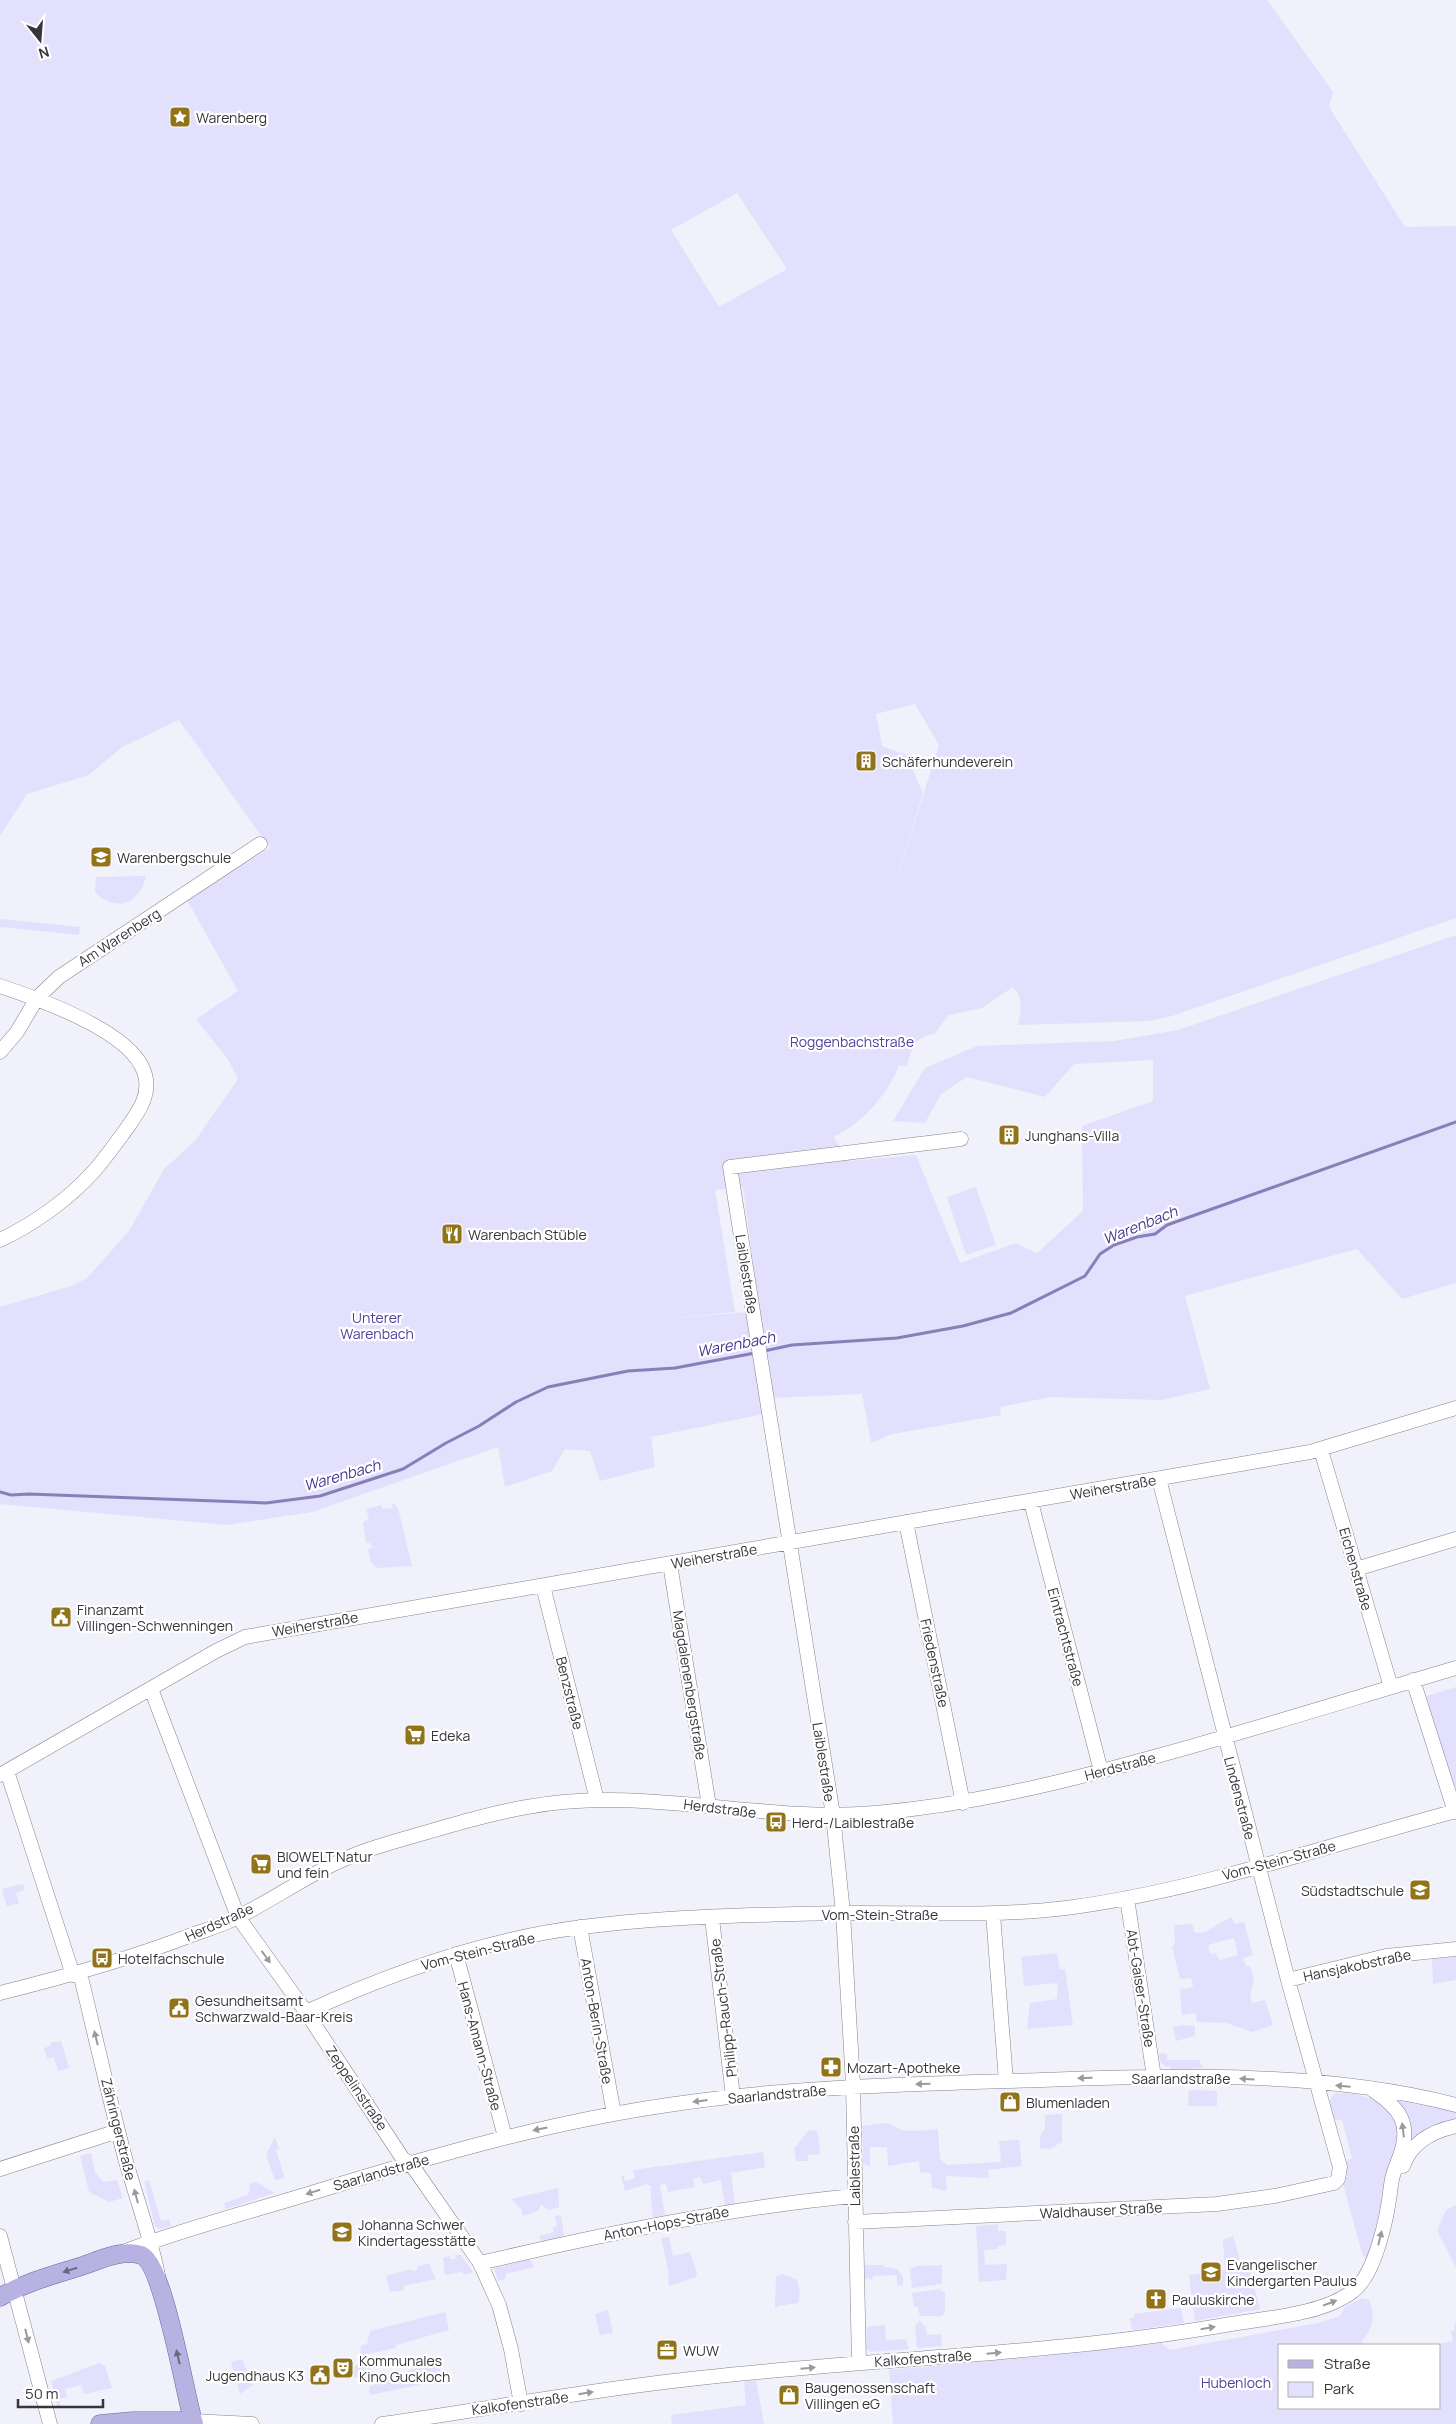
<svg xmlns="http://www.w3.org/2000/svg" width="1456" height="2424" font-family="Manrope,sans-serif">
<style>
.green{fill:#e2e0fc;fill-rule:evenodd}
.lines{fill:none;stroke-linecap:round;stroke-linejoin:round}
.stream{stroke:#867fb8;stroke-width:3}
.minor-casing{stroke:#84838c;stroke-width:15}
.major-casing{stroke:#6c659c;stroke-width:19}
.minor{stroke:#fff;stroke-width:14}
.major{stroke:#b8b2e3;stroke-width:18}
.oneway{fill:#9a9a9c}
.oneway2{fill:#6a687e}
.labels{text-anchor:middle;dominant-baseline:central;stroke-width:4.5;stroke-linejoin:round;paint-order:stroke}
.poi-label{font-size:14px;fill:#36363a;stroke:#fff;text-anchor:start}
.street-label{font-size:14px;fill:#36363a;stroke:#fff}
.park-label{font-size:14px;fill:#54419d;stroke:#fff}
.water-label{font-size:15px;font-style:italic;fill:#493591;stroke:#fff}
</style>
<rect width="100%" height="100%" fill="#f1f1fb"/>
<!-- green -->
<path class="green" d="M0 0H1267L1333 92 1329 107 1405 227 1456 226V918L1172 1016 1150 1021 1018 1025C1021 1010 1024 999 1013 987L982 1008 949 1015 934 1034C914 1037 912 1048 907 1066H899C887 1095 862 1124 833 1137L851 1161 916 1155 960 1263 1016 1243 1037 1253 1083 1211 1082 1126 1153 1101V1060L1074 1064 1045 1097 967 1077 941 1094 925 1123 893 1121 925 1068 977 1046 1114 1041 1178 1030 1456 935V1283L1402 1299 1357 1249 1185 1296 1210 1389 1161 1400 1051 1397 1000 1407 1001 1415 892 1434 871 1443 862 1394 771 1398 743 1187 715 1190 735 1312 664 1319 748 1312 764 1414 651 1437 655 1467 600 1481 590 1451 565 1449 552 1471 505 1487 498 1447 312 1512 227 1525 0 1504V1307L71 1286 87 1278 129 1231 164 1169 195 1141 238 1079 229 1061 196 1019 238 991 187 900 270 848 179 720 122 747 89 775 27 794 0 836ZM737 193 787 269 719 307 671 230ZM915 704 939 745 886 914 923 793 906 755 882 746 876 714Z
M146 876C140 904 116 913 95 892L96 877Z
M0 919 80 927 79 935 0 927Z
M976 1187 996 1245 966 1255 947 1197Z
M392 1503 396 1505 399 1512 412 1566 378 1568 371 1563 368 1549 372 1548 370 1543H366L363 1522 369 1519 366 1509 381 1505 383 1509 392 1508Z
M1456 1687V1800L1427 1710V1696Z
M23 1884 25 1890 16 1893 19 1903 7 1907 2 1889Z
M1231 1917 1235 1924 1244 1922 1253 1955 1243 1958 1246 1967 1250 1966 1254 1978 1250 1996 1252 2003 1265 2000 1273 2025 1252 2032 1226 2023 1197 2022 1195 2013 1182 2015 1180 1989 1193 1987 1191 1978 1180 1979 1172 1947 1175 1944 1174 1925 1192 1924 1195 1933 1205 1932ZM1234 1938 1238 1955 1220 1960 1215 1953 1210 1954 1208 1945Z
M1057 1953 1060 1970 1065 1969 1073 2025 1027 2029 1030 2003 1057 1999 1058 1983 1024 1986 1021 1957Z
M1456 1957V1980L1433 1984 1432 1958Z
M1183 2025 1195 2026V2036L1176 2041 1173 2027Z
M61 2041 69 2068 58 2071 54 2057 47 2059 44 2048 51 2046 50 2043Z
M1159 2053 1167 2054V2060H1199L1203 2068 1171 2070 1170 2066 1166 2067 1160 2062Z
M1189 2090 1217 2091V2106H1188Z
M1336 2093C1353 2092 1376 2097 1389 2109 1394 2113 1397 2123 1400 2130L1367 2262 1362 2253 1343 2184 1347 2176 1344 2163 1352 2158 1342 2120 1332 2119C1329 2107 1326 2101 1336 2093Z
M1392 2098 1456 2110V2123L1431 2129 1411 2139Z
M1062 2114V2142L1050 2149 1040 2148V2136L1045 2128V2115Z
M887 2123C893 2125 897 2128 902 2130 910 2132 929 2130 938 2129L940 2159 947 2165 1001 2162 999 2141 1019 2140 1022 2166 988 2170 989 2178 946 2176 947 2191 932 2188 931 2173 920 2172 919 2161 888 2166 887 2147H870V2166L863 2164 862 2126Z
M816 2130 819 2139 820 2154 808 2155V2161H796L794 2149 808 2131Z
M275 2137 279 2149 276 2150 285 2178 275 2180 266 2155Z
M763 2152 765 2167 731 2173 735 2205H725L721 2180 703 2184 700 2177 693 2179 695 2187 668 2192 666 2184 660 2185 665 2215 653 2218 650 2188 652 2187 647 2184 625 2191 621 2176 624 2175 625 2181 635 2178 633 2170Z
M91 2153 95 2172 103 2182 117 2180 123 2198 109 2202 89 2192 80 2156Z
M149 2180 161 2221 169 2219 171 2226 159 2229 155 2226 144 2181Z
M256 2182 275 2193 226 2209 224 2203 247 2195 250 2189 249 2184Z
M558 2188 559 2207 549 2210 541 2205 538 2211 523 2216 521 2209 511 2199Z
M1456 2205V2267L1437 2231 1446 2210Z
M561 2215 564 2236 542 2243 539 2236 554 2232 553 2227 557 2226 555 2216Z
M998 2224V2231H1006V2245L998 2246V2249L984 2250 985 2265 1007 2264 1006 2280 979 2282 976 2226Z
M1233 2236 1240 2260H1247L1260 2309 1195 2321 1189 2275 1225 2270 1223 2240Z
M669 2237 673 2256 690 2252 697 2273 696 2277 669 2286 668 2269 661 2238Z
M455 2255H461L473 2272 465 2275 461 2272 445 2275 443 2258 450 2256V2259H455Z
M530 2259 534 2267 506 2274 505 2279 498 2281 494 2268Z
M429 2263 436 2279 404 2286 405 2290 390 2292 386 2276 411 2269 412 2271 418 2270 417 2267Z
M865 2265H884V2267L897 2269 903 2277V2286L897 2285V2276L894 2275 873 2276 872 2280 865 2278Z
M942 2265V2284L912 2288 910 2269 917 2266Z
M782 2274 797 2280 800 2293 798 2303 778 2306 775 2310 776 2276Z
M939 2289 945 2293V2312L942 2316H920L918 2308 914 2306 912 2293Z
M1362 2298 1369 2300C1376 2316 1373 2329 1361 2342L1364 2345H1280V2408H1440V2345H1435L1453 2341 1451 2331 1455 2330 1454 2324 1456 2323V2424H893L889 2370 1046 2356 1161 2343 1170 2350 1318 2323 1340 2316 1345 2307Z
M1181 2308 1184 2323 1132 2330 1130 2318H1134V2314Z
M608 2310 613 2333 600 2335 595 2314Z
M445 2312 449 2330 396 2345V2348L368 2354 372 2376 353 2377 355 2365 359 2364 361 2345 367 2344 370 2331Z
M920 2320 922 2324 926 2327 927 2335 941 2334 942 2346 917 2348 915 2326Z
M885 2325 886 2340 906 2339 909 2349 871 2352 866 2349 867 2327Z
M242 2359 253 2385 240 2394 231 2362Z
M434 2362 439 2364 442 2380 370 2395 369 2387 388 2378 402 2375 410 2370Z
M99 2363 105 2366 112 2388 84 2394 81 2385 65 2389 67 2397 59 2399 61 2408 58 2409 51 2381Z
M756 2380 764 2424H672L671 2415 746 2405 744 2382Z"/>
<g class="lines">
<!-- stream -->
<path class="stream" d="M764 1351 792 1345 897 1338 963 1326 1011 1313 1085 1276 1100 1254 1114 1245 1137 1237 1155 1234 1167 1225 1456 1122
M0 1492 11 1495 29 1494 266 1503 320 1496 403 1469 446 1443 479 1426 516 1402 548 1387 628 1371 675 1368 755 1353"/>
<!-- minor casing -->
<g class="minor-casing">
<path id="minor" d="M0 986C39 999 124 1029 142 1067 155 1093 137 1114 122 1135 113 1147 104 1160 94 1171 69 1199 34 1224 0 1240
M0 1052 17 1032 37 998 59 977 260 844
M1321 1450 1391 1687
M1031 1502 1101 1771
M906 1522 963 1803
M670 1564 709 1806
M1356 1569 1456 1539
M543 1586 597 1800
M1413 1680 1455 1812
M151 1689 238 1917 306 2012 403 2159 410 2163 418 2174 480 2263 499 2305 511 2349 521 2404
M7 1771 73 1975
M0 1775 216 1651 245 1637 1310 1452 1456 1408
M1127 1898 1154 2077
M993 1914 1006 2081
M712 1918 733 2097
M580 1927 614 2114
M456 1954 505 2137
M80 1973C95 2035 109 2097 125 2158 136 2197 150 2235 158 2275
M1288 1980 1386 1956 1456 1949
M0 1993C64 1977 127 1960 189 1936 205 1930 223 1925 238 1917 272 1900 303 1878 338 1862 365 1849 396 1841 424 1833 458 1823 492 1813 527 1807 644 1785 759 1823 875 1813 969 1805 1060 1783 1150 1758 1253 1730 1354 1698 1456 1668
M306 2012C393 1972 486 1939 582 1927 667 1916 755 1915 842 1913 917 1912 991 1917 1066 1908 1196 1891 1329 1845 1456 1811
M1403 2166C1411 2142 1433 2131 1456 2126
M0 2169 118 2131
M855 2222 1217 2204 1275 2196 1334 2183 1338 2179 1340 2167 1288 1980 1159 1479
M0 2236 50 2424
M123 2252C186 2228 253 2211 318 2191 435 2155 553 2121 675 2104 796 2086 920 2084 1042 2080 1175 2075 1327 2071 1456 2105
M480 2263C605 2234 726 2208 854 2196
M859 2363 853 2084 843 1913 833 1815 730 1167 961 1139
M193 2421 252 2424
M382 2424C482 2410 582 2391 682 2380 865 2358 1050 2356 1231 2324 1268 2318 1324 2314 1353 2291 1376 2274 1388 2214 1391 2185 1392 2175 1396 2166 1400 2156 1411 2124 1401 2109 1374 2091"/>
</g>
<!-- major casing -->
<g class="major-casing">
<path id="major" d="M0 2297C26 2282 54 2275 82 2266 100 2260 122 2249 141 2255 164 2264 185 2396 194 2424
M100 2424 133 2421H193"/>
</g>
<!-- minor -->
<use href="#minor" class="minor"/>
<!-- major -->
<use href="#major" class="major"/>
</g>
<!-- one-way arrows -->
<defs><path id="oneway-solid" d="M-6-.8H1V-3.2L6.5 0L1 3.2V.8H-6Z" transform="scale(1.25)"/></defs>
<g class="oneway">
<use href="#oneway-solid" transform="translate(266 1957) rotate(54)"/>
<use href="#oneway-solid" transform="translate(96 2038) rotate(-104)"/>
<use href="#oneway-solid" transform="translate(1085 2078) rotate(178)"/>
<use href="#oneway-solid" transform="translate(1247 2079) rotate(-177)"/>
<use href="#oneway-solid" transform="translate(923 2084) rotate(178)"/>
<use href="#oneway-solid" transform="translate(1343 2086) rotate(-175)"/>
<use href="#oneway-solid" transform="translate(700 2101) rotate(173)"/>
<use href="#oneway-solid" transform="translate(540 2129) rotate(168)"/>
<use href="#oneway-solid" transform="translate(1403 2130) rotate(-97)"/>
<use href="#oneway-solid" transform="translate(313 2192) rotate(163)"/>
<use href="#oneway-solid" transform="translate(136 2196) rotate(-105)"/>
<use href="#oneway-solid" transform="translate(1380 2238) rotate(-76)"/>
<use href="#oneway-solid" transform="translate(1330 2303) rotate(-21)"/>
<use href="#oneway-solid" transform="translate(1208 2328) rotate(-10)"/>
<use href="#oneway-solid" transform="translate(27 2336) rotate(76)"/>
<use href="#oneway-solid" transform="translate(994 2353) rotate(-5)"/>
<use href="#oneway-solid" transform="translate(808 2368) rotate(-5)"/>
<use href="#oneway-solid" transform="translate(586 2393) rotate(-9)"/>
</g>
<g class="oneway2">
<use href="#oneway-solid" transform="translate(70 2270) rotate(162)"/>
<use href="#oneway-solid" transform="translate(178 2357) rotate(-103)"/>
</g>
<!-- icons -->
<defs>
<g id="sight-square" transform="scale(1.125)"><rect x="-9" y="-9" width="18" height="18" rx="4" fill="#917319" stroke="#fff"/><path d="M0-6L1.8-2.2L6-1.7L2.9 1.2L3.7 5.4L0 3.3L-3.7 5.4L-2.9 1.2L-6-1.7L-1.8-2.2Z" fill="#fff"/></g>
<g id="building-square" transform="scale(1.125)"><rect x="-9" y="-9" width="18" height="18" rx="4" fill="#917319" stroke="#fff"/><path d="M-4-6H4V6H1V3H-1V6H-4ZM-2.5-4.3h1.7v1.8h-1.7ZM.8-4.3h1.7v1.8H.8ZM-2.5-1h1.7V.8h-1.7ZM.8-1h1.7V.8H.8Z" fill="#fff"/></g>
<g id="school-square" transform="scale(1.125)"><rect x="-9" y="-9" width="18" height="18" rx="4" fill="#917319" stroke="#fff"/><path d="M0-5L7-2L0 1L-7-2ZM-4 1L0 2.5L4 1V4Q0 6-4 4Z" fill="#fff"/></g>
<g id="restaurant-square" transform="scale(1.125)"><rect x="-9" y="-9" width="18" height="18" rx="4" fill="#917319" stroke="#fff"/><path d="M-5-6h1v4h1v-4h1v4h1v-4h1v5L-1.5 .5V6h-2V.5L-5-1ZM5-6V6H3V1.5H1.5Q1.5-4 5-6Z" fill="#fff"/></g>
<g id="civic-square" transform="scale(1.125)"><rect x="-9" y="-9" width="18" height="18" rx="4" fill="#917319" stroke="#fff"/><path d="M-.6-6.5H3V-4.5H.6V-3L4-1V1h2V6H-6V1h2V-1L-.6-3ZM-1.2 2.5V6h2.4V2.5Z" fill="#fff"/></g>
<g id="supermarket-square" transform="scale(1.125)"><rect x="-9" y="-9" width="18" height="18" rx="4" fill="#917319" stroke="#fff"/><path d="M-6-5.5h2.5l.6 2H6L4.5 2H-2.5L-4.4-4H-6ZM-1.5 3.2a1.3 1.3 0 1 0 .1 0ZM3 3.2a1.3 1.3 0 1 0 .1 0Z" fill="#fff"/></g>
<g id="bus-square" transform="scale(1.125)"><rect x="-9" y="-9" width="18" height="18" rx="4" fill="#917319" stroke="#fff"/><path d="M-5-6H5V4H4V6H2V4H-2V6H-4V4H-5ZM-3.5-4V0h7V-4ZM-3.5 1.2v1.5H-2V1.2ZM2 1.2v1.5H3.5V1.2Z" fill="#fff"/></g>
<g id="pharmacy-square" transform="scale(1.125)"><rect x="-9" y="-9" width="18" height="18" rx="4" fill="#917319" stroke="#fff"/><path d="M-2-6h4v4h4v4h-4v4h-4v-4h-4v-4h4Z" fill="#fff"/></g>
<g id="shop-square" transform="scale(1.125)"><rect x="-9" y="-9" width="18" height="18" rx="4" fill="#917319" stroke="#fff"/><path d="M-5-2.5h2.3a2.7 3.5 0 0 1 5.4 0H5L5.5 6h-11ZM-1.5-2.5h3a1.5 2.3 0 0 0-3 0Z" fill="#fff"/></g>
<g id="church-square" transform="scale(1.125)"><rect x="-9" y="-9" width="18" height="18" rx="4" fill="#917319" stroke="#fff"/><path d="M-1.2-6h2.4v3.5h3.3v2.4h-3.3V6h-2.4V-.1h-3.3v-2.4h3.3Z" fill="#fff"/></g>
<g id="office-square" transform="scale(1.125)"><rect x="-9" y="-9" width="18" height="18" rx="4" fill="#917319" stroke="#fff"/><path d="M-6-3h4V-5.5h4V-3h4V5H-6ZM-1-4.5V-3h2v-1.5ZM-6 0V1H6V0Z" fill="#fff"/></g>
<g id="theatre-square" transform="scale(1.125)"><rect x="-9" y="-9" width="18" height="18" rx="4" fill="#917319" stroke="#fff"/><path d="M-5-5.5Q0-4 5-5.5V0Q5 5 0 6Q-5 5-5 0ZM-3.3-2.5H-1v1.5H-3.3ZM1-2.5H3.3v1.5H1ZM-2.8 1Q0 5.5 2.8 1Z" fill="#fff"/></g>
</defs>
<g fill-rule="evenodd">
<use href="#sight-square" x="180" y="117"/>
<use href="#building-square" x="866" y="761"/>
<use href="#school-square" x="101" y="857"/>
<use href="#building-square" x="1009" y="1135"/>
<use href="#restaurant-square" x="452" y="1234"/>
<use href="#civic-square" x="61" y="1617"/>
<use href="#supermarket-square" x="415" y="1735"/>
<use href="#bus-square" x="776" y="1822"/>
<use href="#supermarket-square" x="261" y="1864"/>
<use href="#school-square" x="1420" y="1890"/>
<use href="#bus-square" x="102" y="1958"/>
<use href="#civic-square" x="179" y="2008"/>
<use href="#pharmacy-square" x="831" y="2067"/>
<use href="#shop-square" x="1010" y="2102"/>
<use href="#school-square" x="342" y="2232"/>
<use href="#school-square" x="1211" y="2272"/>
<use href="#church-square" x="1156" y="2299"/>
<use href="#office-square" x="667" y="2350"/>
<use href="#theatre-square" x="343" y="2368"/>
<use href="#civic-square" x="320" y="2375"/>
<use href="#shop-square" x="789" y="2395"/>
</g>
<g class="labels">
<!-- poi labels -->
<g class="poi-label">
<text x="196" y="117">Warenberg</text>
<text x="882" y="761">Schäferhundeverein</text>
<text x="117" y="857">Warenbergschule</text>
<text x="1025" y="1135">Junghans-Villa</text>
<text x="468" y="1234">Warenbach Stüble</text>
<text x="77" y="1609">Finanzamt<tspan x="77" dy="16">Villingen-Schwenningen</tspan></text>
<text x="431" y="1735">Edeka</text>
<text x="792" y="1822">Herd-/Laiblestraße</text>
<text x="277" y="1856">BIOWELT Natur<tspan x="277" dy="16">und fein</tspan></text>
<text x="1404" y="1890" text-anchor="end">Südstadtschule</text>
<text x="118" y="1958">Hotelfachschule</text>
<text x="195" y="2000">Gesundheitsamt<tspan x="195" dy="16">Schwarzwald-Baar-Kreis</tspan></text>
<text x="847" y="2067">Mozart-Apotheke</text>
<text x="1026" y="2102">Blumenladen</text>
<text x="358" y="2224">Johanna Schwer<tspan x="358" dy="16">Kindertagesstätte</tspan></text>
<text x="1227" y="2264">Evangelischer<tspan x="1227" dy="16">Kindergarten Paulus</tspan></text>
<text x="1172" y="2299">Pauluskirche</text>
<text x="683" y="2350">WUW</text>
<text x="359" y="2360">Kommunales<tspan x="359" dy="16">Kino Guckloch</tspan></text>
<text x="304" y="2375" text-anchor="end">Jugendhaus K3</text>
<text x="805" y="2387">Baugenossenschaft<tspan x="805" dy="16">Villingen eG</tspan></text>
</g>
<!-- street labels -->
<g class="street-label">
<text transform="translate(119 937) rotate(-33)">Am Warenberg</text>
<text transform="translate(747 1274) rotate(81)">Laiblestraße</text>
<text transform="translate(1113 1487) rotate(-10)">Weiherstraße</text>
<text transform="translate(714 1556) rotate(-10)">Weiherstraße</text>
<text transform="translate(1356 1569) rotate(74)">Eichenstraße</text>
<text transform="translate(315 1624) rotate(-10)">Weiherstraße</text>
<text transform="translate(1066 1637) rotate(75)">Eintrachtstraße</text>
<text transform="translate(935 1663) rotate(78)">Friedenstraße</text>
<text transform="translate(690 1685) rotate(81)">Magdalenenbergstraße</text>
<text transform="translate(570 1693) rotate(76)">Benzstraße</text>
<text transform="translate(824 1762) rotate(81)">Laiblestraße</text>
<text transform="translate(1120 1766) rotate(-15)">Herdstraße</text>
<text transform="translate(1240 1798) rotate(75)">Lindenstraße</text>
<text transform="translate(720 1808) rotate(7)">Herdstraße</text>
<text transform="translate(1279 1860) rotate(-15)">Vom-Stein-Straße</text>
<text x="880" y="1914">Vom-Stein-Straße</text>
<text transform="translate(219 1922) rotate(-24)">Herdstraße</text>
<text transform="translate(478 1951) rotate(-14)">Vom-Stein-Straße</text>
<text transform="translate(1357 1965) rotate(-12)">Hansjakobstraße</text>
<text transform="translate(1141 1988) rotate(81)">Abt-Gaiser-Straße</text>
<text transform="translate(723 2008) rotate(-97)">Philipp-Rauch-Straße</text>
<text transform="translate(597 2021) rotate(80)">Anton-Berin-Straße</text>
<text transform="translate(480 2046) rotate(75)">Hans-Amann-Straße</text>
<text x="1181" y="2078">Saarlandstraße</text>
<text transform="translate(357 2088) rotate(56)">Zeppelinstraße</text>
<text transform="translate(777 2094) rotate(-5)">Saarlandstraße</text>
<text transform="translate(119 2129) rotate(76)">Zähringerstraße</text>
<text transform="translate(854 2166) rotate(-91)">Laiblestraße</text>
<text transform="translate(381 2172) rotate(-16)">Saarlandstraße</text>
<text transform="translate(1101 2210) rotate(-3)">Waldhauser Straße</text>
<text transform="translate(666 2223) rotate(-11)">Anton-Hops-Straße</text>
<text transform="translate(923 2358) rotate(-4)">Kalkofenstraße</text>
<text transform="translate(520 2403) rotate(-8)">Kalkofenstraße</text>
</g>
<!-- park labels -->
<g class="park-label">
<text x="852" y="1041">Roggenbachstraße</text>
<text x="377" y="1317">Unterer<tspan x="377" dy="16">Warenbach</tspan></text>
<text x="1236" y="2382">Hubenloch</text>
</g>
<!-- water labels -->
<g class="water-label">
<text transform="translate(1140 1225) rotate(-22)">Warenbach</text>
<text transform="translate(736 1344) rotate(-11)">Warenbach</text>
<text transform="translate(342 1475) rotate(-16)">Warenbach</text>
</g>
</g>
<!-- legend -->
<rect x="1278" y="2344" width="162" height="65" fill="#ffffff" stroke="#afafb0"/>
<rect x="1288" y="2360" width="25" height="8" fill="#b8b2e3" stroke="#afafb0"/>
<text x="1324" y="2369" font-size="15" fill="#36363a">Straße</text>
<rect x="1288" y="2382" width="25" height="15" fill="#e2e0fc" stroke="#afafb0"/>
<text x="1324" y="2394" font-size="15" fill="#36363a">Park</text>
<!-- north arrow -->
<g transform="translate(40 40) rotate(163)" stroke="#ffffff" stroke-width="4" paint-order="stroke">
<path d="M0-4L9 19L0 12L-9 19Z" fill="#36363a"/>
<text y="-8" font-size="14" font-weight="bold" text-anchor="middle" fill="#36363a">N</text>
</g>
<!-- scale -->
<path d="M18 2399v8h85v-8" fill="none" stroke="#36363a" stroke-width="2.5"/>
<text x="25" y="2399" font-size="15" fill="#36363a" stroke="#ffffff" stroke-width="4" paint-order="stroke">50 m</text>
</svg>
